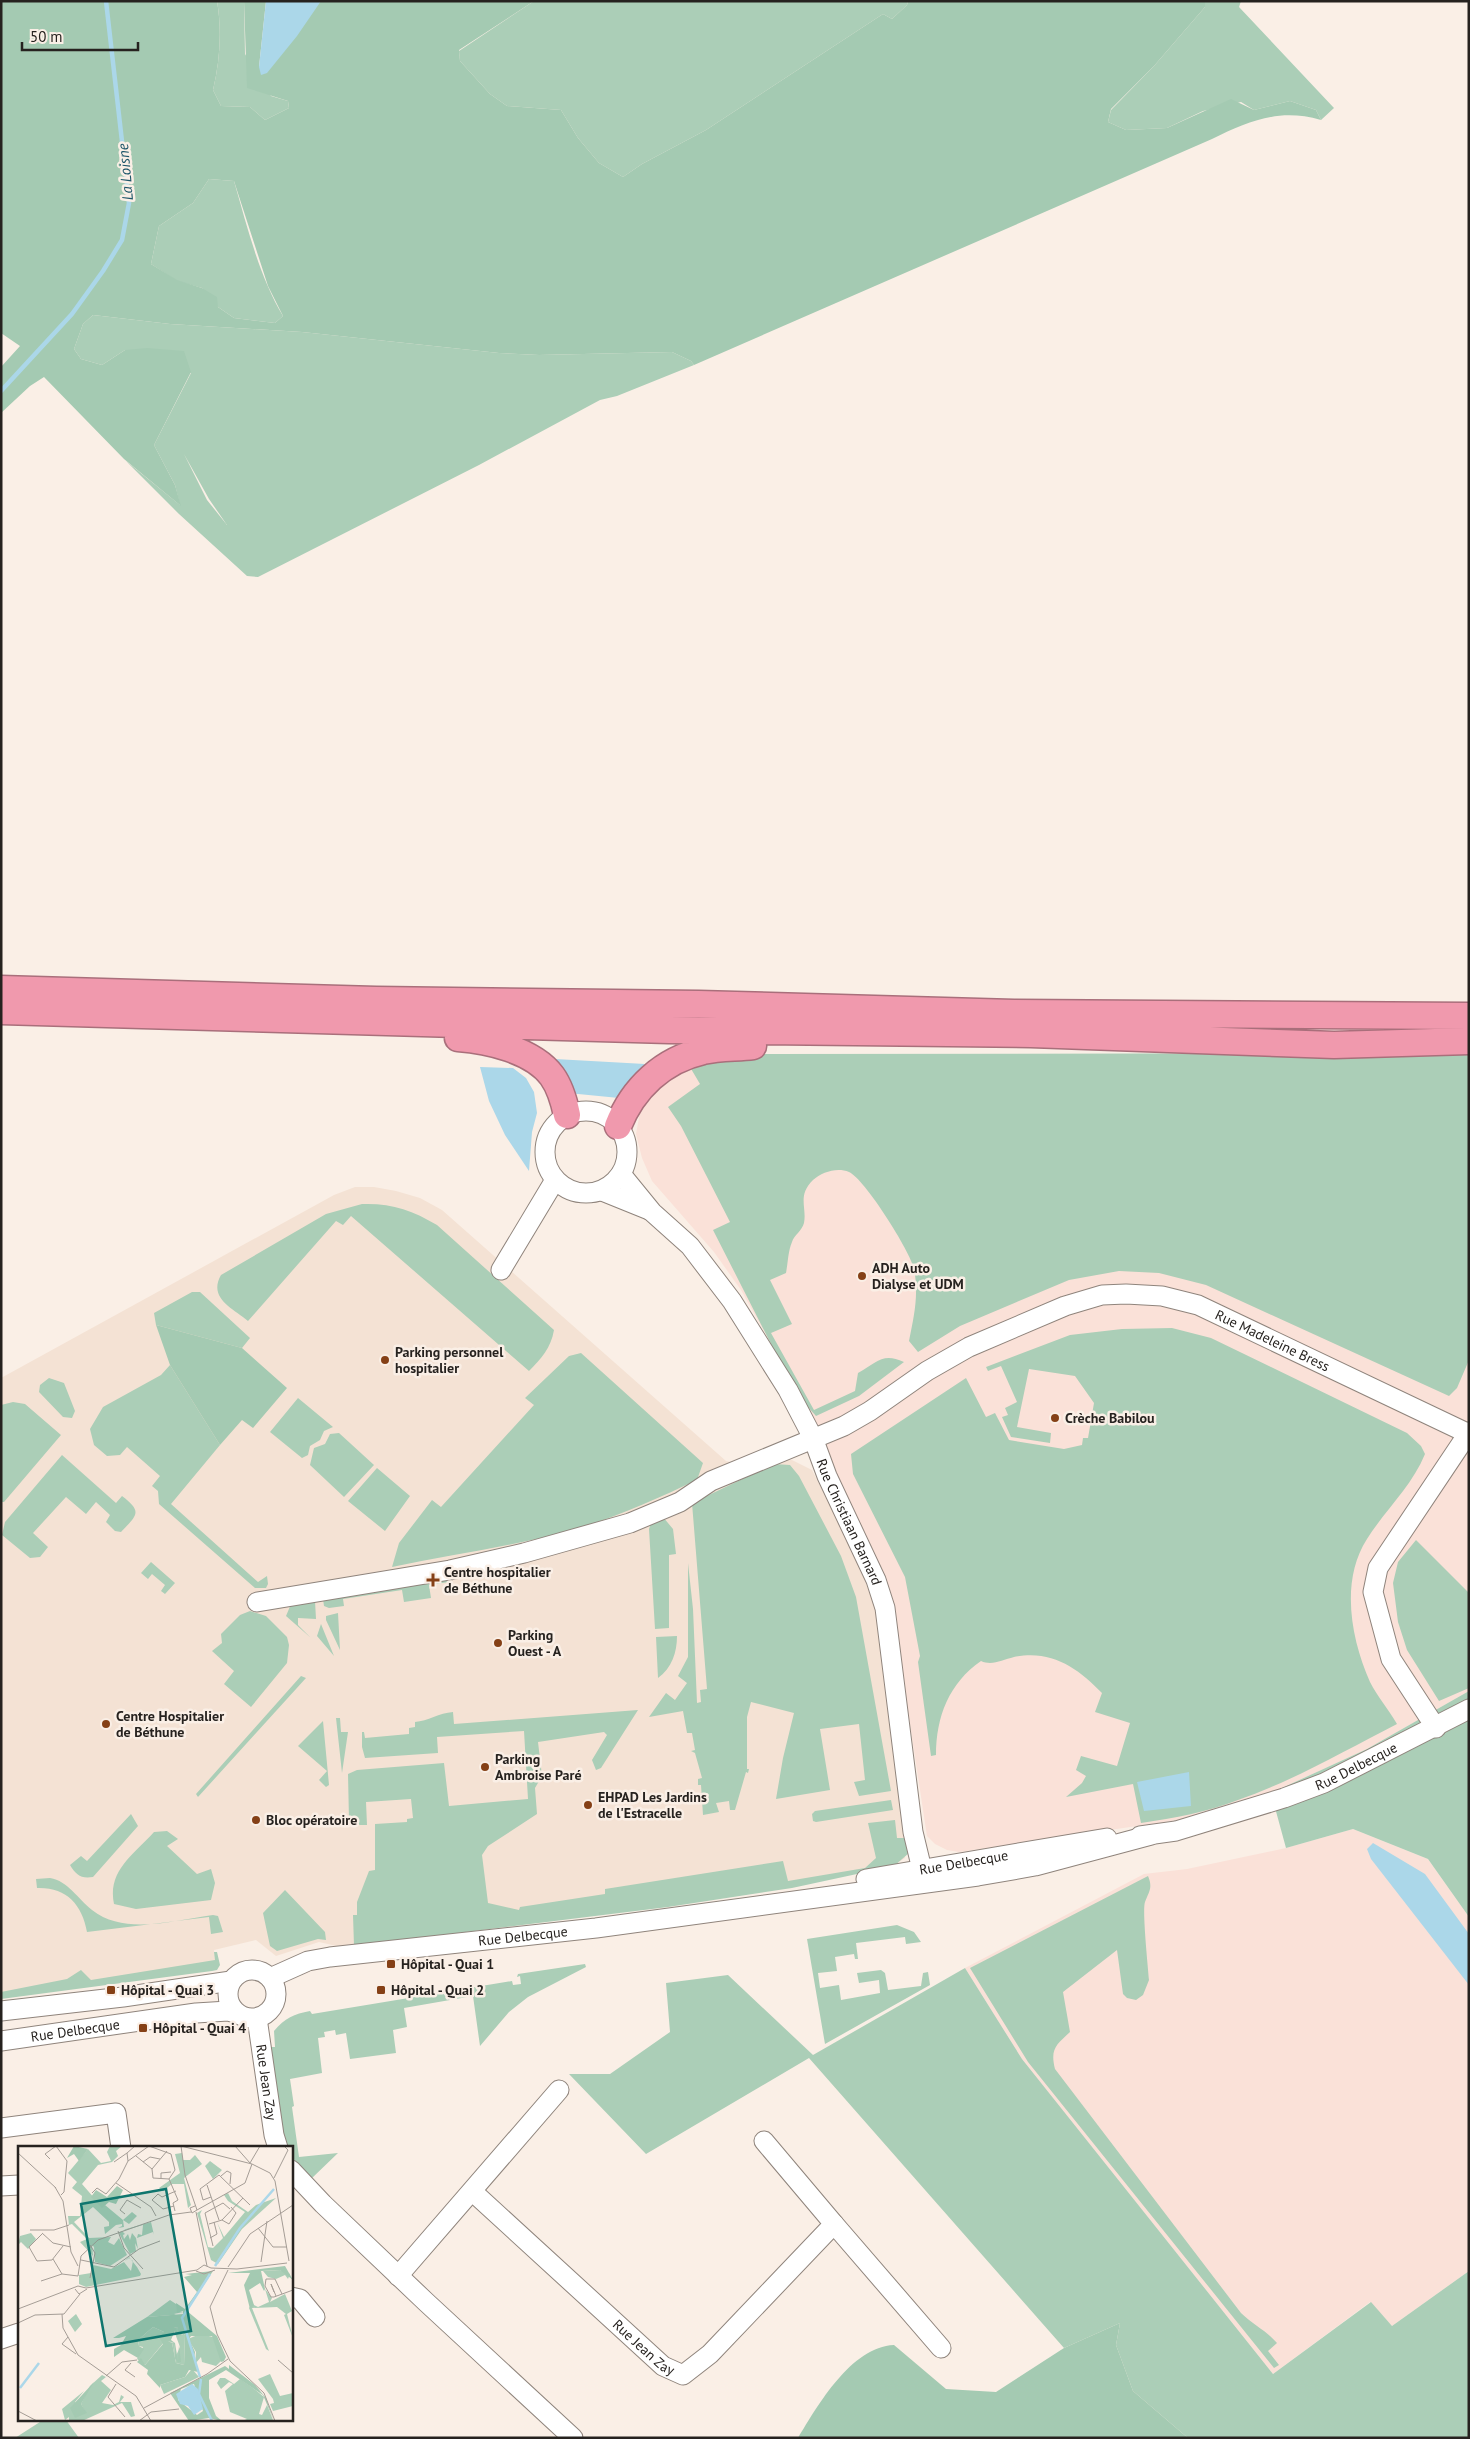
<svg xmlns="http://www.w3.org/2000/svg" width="1470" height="2439" font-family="'PT Sans',sans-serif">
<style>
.industrial{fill:#fae1d8}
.built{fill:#f4e2d4}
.green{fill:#abceb7;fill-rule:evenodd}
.forest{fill:#a4cab2;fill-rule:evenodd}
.water{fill:#abd7e9}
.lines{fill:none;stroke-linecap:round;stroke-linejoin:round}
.stream{stroke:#abd7e9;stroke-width:4.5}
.minor-casing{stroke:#8f847c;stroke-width:21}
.highway-casing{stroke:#a96f7b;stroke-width:29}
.minor{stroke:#fff;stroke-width:19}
.highway{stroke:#f099ad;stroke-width:26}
.poi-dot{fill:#854016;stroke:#faefe6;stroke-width:2}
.labels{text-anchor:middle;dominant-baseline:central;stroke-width:5;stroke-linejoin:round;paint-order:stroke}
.poi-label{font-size:14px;font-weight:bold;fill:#26221f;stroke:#faefe6;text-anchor:start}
.street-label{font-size:14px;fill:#26221f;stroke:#faefe6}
.water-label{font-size:15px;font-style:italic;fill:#1d5569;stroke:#faefe6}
.inset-river{fill:none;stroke:#abd7e9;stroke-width:2.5}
.inset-road{fill:none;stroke:#a59d96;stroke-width:1}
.view{fill:#0f766e;fill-opacity:0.15;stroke:#0f766e;stroke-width:2.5}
.inset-edge{fill:none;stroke:#26221f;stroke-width:2.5}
</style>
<rect width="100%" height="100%" fill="#faefe6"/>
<!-- industrial -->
<path class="industrial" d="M1469 1062V1691L1367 1749 1271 1793 1178 1820 959 1852 947 1850 935 1844 927 1836 889 1587 835 1476 812 1418 741 1290 714 1252 652 1181 642 1158 636 1134 640 1112 652 1093 670 1075 692 1066Z
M1353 1829 1428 1859 1469 1917V2271L1392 2326 1370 2302 1273 2374 1022 2059 965 1968 1144 1874 1187 1869 1286 1848Z"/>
<!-- built -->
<path class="built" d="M355 1187H374L396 1191 420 1198 442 1210 726 1461 735 1463 792 1460 812 1470 854 1554 875 1606 906 1838 905 1858 893 1866 604 1914 341 1947 319 1942 276 1956 256 1940 214 1950 216 1967 1 1997V1378L334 1195Z"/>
<!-- green -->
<path class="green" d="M217 1H244L245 54 271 96 288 101 289 108 265 120 250 107 221 106 213 90C220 61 222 30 217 1Z
M534 1H908L907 5 892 19 883 14 706 130 642 164 623 177 599 163 578 138 561 110 507 106 490 94 460 61 459 51Z
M1205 1H1241L1239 7 1334 108 1321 120 1316 110 1290 101 1254 110 1241 102 1203 111 1167 128 1126 130 1108 122 1111 110 1154 66 1205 7Z
M209 179 234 181C247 226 259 276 283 316L275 323 234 318 218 307 202 288 177 281 151 264 159 226 193 203Z
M93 315 170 324 302 332 499 353 539 355 672 352 691 361 694 365 617 396 600 400 479 465 258 577 247 576 179 514 126 461 180 505 175 485 154 445 191 373 125 350 102 365 81 359 74 349 83 324ZM184 454 209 499 227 525 207 500Z
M1469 1053V1360L1457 1388 1449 1396 1206 1285 1159 1273 1119 1271 1069 1280 960 1326 918 1352 909 1341C914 1316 919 1295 914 1269 911 1252 864 1178 849 1172 837 1167 822 1172 813 1180 797 1196 807 1207 804 1223 802 1231 794 1235 792 1242 788 1251 788 1263 786 1273L770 1280 792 1324 771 1333 814 1410 855 1391 858 1373C877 1362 883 1352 904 1362L859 1396 816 1416 797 1395 713 1230 730 1222 681 1126 668 1107 700 1084 687 1062 749 1054Z
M362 1204C391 1203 412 1210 437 1225L554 1330C551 1348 541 1359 529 1371L351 1216 343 1225 336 1221 248 1321C232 1308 208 1298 221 1275L326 1214Z
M192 1292H200L250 1338 242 1348 156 1325 154 1313Z
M1172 1328 1211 1338 1407 1433 1421 1446 1425 1454C1412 1486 1386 1509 1367 1539 1340 1581 1351 1639 1370 1682 1377 1696 1389 1710 1397 1724 1346 1750 1293 1781 1238 1800 1207 1812 1175 1818 1141 1823L1133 1784 1066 1797 1082 1783 1086 1776 1076 1770 1081 1756 1117 1766 1130 1723 1095 1712 1102 1693C1078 1668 1051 1649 1014 1657 1002 1660 992 1666 981 1661 949 1683 936 1717 936 1755L931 1756 918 1662 920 1656 905 1577 853 1474 851 1454 966 1378 986 1417 995 1413 1009 1440 1064 1449 1082 1445 1083 1438H1088L1094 1403 1075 1376 1029 1369 1017 1427 1051 1433 1050 1443 1011 1437 1002 1417 1008 1415 1005 1408 1017 1402 1001 1366 988 1371 986 1367 1070 1335 1122 1329Z
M581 1353 703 1463 697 1480C654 1500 611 1520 565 1532 508 1547 450 1555 392 1567L399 1543 432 1500 441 1507 534 1405 525 1398 569 1356Z
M170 1365 220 1445 171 1504 258 1582 267 1576 268 1584 266 1588H255L159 1504 158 1491 152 1486 160 1476 127 1447 120 1455 107 1456 94 1445 90 1429 103 1407 161 1375Z
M49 1378 64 1383 75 1411 72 1418 63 1417 39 1392 40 1385Z
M298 1398 333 1427 324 1431 320 1440 310 1446 308 1455 302 1458 270 1432Z
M13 1402 25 1404 61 1435 4 1502H1V1405Z
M339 1433 374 1465 344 1497 310 1465 314 1448 325 1444 330 1434Z
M62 1455 116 1503 122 1496C143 1512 137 1515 121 1532L115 1531 106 1522 110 1515 96 1502 86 1514 66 1497 33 1533 48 1547 40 1557 30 1558 2 1535 5 1522Z
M774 1464 790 1465 799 1476 841 1556 856 1597 891 1791 859 1796 854 1782 865 1780 859 1724 820 1729 830 1790 776 1799 783 1758 794 1713 751 1702 747 1717V1769H749L748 1773 746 1772 735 1810H730L729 1801 716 1803 719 1812 703 1815 701 1785H698V1779L702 1778 695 1753 691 1751 695 1750 692 1733H687L683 1711 649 1717 666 1693 675 1700 687 1683 678 1676 688 1657V1563L693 1609 697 1703 701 1702 700 1690 707 1689 692 1503Z
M377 1468 410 1496 385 1531 348 1501Z
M663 1517 673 1529 676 1554 669 1555V1628L655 1629 649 1529 652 1520Z
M1416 1540 1469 1593V1688L1439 1701 1407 1650 1398 1622 1393 1583 1398 1562Z
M151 1562 175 1583 165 1594 161 1591 165 1585 152 1574 148 1579 141 1573Z
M447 1577 449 1582 429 1585 431 1598 404 1602 402 1590 343 1599 344 1606 329 1608 324 1606 323 1599Z
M315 1601 316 1619 298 1618V1625L311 1638 286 1616 291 1604Z
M250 1611 266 1616 287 1637 289 1645 287 1663 251 1707 224 1684 234 1671 212 1651 222 1643 221 1634 240 1615Z
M338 1613 340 1650 326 1620V1616Z
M321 1624 334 1656 317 1636Z
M677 1636C677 1652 672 1668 658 1678L656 1637Z
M301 1676 306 1678 198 1797 196 1794Z
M1469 1691V1917L1428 1859 1353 1829 1286 1848 1271 1793 1367 1749Z
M638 1710 601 1768 596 1770 592 1760 607 1735 604 1732 538 1742 542 1776 535 1788 537 1814 488 1846 482 1855 488 1903 519 1910 520 1907 605 1894V1889L783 1861 788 1881 865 1868 876 1858 868 1823 895 1820 897 1838H906L909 1853 894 1866 792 1888 668 1907 354 1946 353 1915H357V1902L369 1871 375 1870V1824L407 1822V1819L413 1818 411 1799 366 1802 367 1825H353L349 1820 348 1774 357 1770 444 1763 449 1806 528 1799 524 1731 437 1737 438 1753 365 1758 362 1747V1732H364L365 1738 409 1734V1728L415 1727V1722C428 1721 439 1713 453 1712L454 1724Z
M336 1718H340L341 1732H348L342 1773Z
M323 1721 329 1785 326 1787 319 1780 327 1771 298 1746Z
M891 1800 893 1810 816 1822 813 1821 812 1814 815 1811Z
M131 1814 138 1826 93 1877C81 1879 76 1875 70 1865L81 1856 87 1861Z
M167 1831 178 1839 167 1846 197 1874 211 1869 215 1883 211 1900 136 1909 114 1904C107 1871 134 1854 154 1832Z
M1148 1876C1153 1888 1149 1891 1145 1902 1142 1910 1148 1966 1149 1980L1143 1995 1136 2000 1127 1998 1123 1994 1117 1950 1063 1992 1070 2032C1056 2045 1050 2049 1055 2069L1241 2313C1252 2324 1267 2331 1277 2343L1268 2351 1279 2365 1274 2368 1028 2062 970 1968Z
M50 1878C68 1881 78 1899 92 1910 125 1936 175 1920 213 1915L218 1916 223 1932 211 1934 209 1917 87 1932C82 1904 66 1887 37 1888L36 1879Z
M285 1890 325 1932 326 1940 318 1939 277 1951 270 1946 263 1913Z
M897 1925 914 1932 921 1942 906 1944 905 1937 856 1943 858 1959H855L854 1954 835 1957 837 1971 818 1973 820 1988 839 1985 841 2000 880 1993 879 1980 859 1983 857 1973 881 1970 885 1973 888 1990 921 1986 923 1973 928 1972 930 1985 825 2044 807 1939Z
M214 1952H217L220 1965 217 1970 212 1971 1 1999V1992L67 1979 81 1970 91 1980 215 1960Z
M585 1964 586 1967 528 1997 509 2012 480 2046 473 1996 404 2008 407 2027 393 2030 396 2053 350 2059 346 2033 336 2035 335 2030 324 2032 325 2037 318 2038 322 2073 290 2079 294 2106 292 2107 299 2157 338 2153 311 2179 291 2156V2148H287L282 2136 269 2047H275L274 2031C285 2018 294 2014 310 2011L312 2014 512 1981 513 1985 521 1984 520 1976 517 1977 518 1974Z
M965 1968 1022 2059 1273 2374 1371 2302 1392 2326 1469 2271V2438H1188L1133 2391 1116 2345 1120 2323 1064 2348 809 2058 646 2154 569 2074H610L670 2032 666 1983 728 1975 813 2055Z
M43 2420H66L79 2438H15Z"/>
<!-- forest -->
<path class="forest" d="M1 1H217C222 30 220 61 213 90L221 106 250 107 265 120 289 108 288 101 247 88 244 1H266L259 67 321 1H534L459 50 460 61 490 94 507 106 561 110 578 138 599 163 623 177 642 164 706 130 883 14 892 19 907 5 908 1H1205V7L1154 66 1111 109 1108 122 1126 130 1167 128 1231 99 1254 110 1290 101 1316 110 1321 120C1279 108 1249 121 1212 139L694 365 691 361 672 352 539 355 499 353 302 332 170 324 93 315 83 324 74 349 81 359 102 365 125 350 147 348 184 351 191 372 154 445 175 485 181 506 124 459 44 377 30 386 1 413V367L20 346 1 333ZM209 179 234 181 268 286 283 316 275 323 234 318 218 307 217 297 202 288 177 280 151 264 159 226 193 203Z
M156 1325 242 1348 287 1388 253 1428 242 1420 220 1445 170 1365Z
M1120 2323 1116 2345 1133 2391 1188 2438H798C818 2405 851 2347 894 2345L946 2389 996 2392 1064 2348Z"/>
<!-- water -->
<path class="water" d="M266 1H321L297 36 267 73 261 75 259 67Z
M555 1059 645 1064 628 1083 619 1098 568 1093Z
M480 1067 513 1068 526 1078 534 1092 537 1113 532 1132 529 1171 505 1135 489 1101Z
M1189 1772 1191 1806 1144 1811 1137 1782Z
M1373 1843 1425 1874 1469 1934V1985L1371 1859 1367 1849Z"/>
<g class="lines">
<!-- stream -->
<path class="stream" d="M1 391 72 314 103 271 122 240 129 203 106 1"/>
<!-- minor casing -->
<g class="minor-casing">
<g id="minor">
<circle cx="586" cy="1152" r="41"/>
<path id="s1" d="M621 1174 652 1212 690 1246 732 1301 788 1390 813 1438 827 1476 876 1580 885 1608 913 1832 925 1882"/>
<path d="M602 1191 649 1210"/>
<path d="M501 1270 555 1180"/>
<path id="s2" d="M257 1602 450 1570 524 1553 630 1523 680 1502 711 1481 844 1426 870 1411 927 1371 969 1347 1065 1306 1102 1295 1126 1294 1162 1296 1198 1305 1469 1434"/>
<path d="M1436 1728 1391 1659 1373 1592 1378 1568 1469 1432"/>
<path id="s3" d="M1140 1836 1176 1831 1284 1798 1324 1783 1469 1709"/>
<path id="s4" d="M866 1879 1107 1838"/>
<circle cx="252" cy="1994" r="24"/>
<path id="s5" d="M270 1978 308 1961 330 1957 596 1928 978 1876 1035 1866 1151 1835"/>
<path d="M1 2011 123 1997 231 1981"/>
<path id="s6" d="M257 2018 274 2135 278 2148"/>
<path id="s7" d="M1 2041 196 2013 228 2011 238 2014"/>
<path d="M1 2128 116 2113 121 2148"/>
<path d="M291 2170 323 2204 426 2302 573 2438"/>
<path d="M1 2186 19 2185"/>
<path id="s8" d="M473 2192 663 2366 683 2375 710 2354 834 2224 764 2141"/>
<path d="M834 2224 941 2348"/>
<path d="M398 2276 559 2090"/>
<path d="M291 2297 300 2299 315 2317"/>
<path d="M1 2339 19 2333"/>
</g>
</g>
<!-- highway casing -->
<g class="highway-casing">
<path id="highway" d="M1 989 376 1000 699 1004 1014 1013 1469 1016
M1 1011 669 1030 1031 1034 1334 1045 1469 1041
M458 1038C487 1040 533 1050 552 1076 560 1087 564 1101 567 1115
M618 1126C633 1088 663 1060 703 1051 719 1047 737 1048 753 1046"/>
</g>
<!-- minor -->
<use href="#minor" class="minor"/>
<!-- highway -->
<use href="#highway" class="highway"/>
</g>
<!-- markers -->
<g class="poi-dot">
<circle cx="862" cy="1276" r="5"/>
<circle cx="385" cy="1360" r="5"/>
<circle cx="1055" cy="1418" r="5"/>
<path d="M430.5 1572.5h5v5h5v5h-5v5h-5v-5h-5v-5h5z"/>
<circle cx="498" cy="1643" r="5"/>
<circle cx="106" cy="1724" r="5"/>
<circle cx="485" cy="1767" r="5"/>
<circle cx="588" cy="1805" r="5"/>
<circle cx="256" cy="1820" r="5"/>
<rect x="386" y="1959" width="10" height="10" rx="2.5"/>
<rect x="106" y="1985" width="10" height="10" rx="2.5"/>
<rect x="376" y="1985" width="10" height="10" rx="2.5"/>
<rect x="138" y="2023" width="10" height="10" rx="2.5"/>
</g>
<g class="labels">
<!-- poi labels -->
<g class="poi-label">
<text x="872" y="1268">ADH Auto<tspan x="872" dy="16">Dialyse et UDM</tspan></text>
<text x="395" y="1352">Parking personnel<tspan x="395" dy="16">hospitalier</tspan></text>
<text x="1065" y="1418">Crèche Babilou</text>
<text x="444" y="1572">Centre hospitalier<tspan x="444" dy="16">de Béthune</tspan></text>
<text x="508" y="1635">Parking<tspan x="508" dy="16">Ouest - A</tspan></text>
<text x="116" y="1716">Centre Hospitalier<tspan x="116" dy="16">de Béthune</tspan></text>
<text x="495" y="1759">Parking<tspan x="495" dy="16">Ambroise Paré</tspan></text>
<text x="598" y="1797">EHPAD Les Jardins<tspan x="598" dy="16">de l'Estracelle</tspan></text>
<text x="266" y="1820">Bloc opératoire</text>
<text x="401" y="1964">Hôpital - Quai 1</text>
<text x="121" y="1990">Hôpital - Quai 3</text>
<text x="391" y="1990">Hôpital - Quai 2</text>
<text x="153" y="2028">Hôpital - Quai 4</text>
</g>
<!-- street labels -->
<g class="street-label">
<text stroke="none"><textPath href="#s2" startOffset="1088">Rue Madeleine Bress</textPath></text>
<text stroke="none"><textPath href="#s1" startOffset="420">Rue Christiaan Barnard</textPath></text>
<text stroke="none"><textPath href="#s3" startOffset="228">Rue Delbecque</textPath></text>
<text stroke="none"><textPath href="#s4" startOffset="99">Rue Delbecque</textPath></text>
<text stroke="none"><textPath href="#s5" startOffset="258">Rue Delbecque</textPath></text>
<text stroke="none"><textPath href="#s7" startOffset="75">Rue Delbecque</textPath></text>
<text stroke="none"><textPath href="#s6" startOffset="65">Rue Jean Zay</textPath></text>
<text stroke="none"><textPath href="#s8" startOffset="231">Rue Jean Zay</textPath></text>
</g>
<!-- water labels -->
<g class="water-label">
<text transform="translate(125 172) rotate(-95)">La Loisne</text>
</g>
</g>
<!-- overview -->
<g transform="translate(18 2146)">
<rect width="275" height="275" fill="#faefe6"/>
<path d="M92 0H104L98 5 100 10 94 16 80 19 64 38 84 61 87 59 105 74 114 66 119 70 111 78 105 74 106 81 100 82 104 80V78L98 79 87 88 86 81 91 80V76L75 61 56 76 71 92 93 91 90 96 96 99 101 92 109 109 92 120 77 116 76 101 74 99 75 110 62 96 69 93 54 78 51 79 50 70H62L64 50 54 42 59 36 50 27 70 3 83 17 93 15 89 6ZM164 7 165 14H172L177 9 184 18 166 32 172 56 173 59 170 62 166 38H154L145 45 141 42 162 27 157 8ZM192 15 204 24 195 33 187 20ZM210 47 214 55 230 66 238 59 258 52 224 83 200 118 193 114 179 67 184 64 182 68 190 101 195 102 205 92 199 76 206 91 227 66 210 55 206 49ZM133 76 136 89 135 86 119 92 120 88 124 89 125 79 104 85 107 88 105 89 106 93 110 88 112 94 114 87 118 92 120 103 117 97 118 105 112 108 101 87 102 86 108 83ZM13 87 18 93 10 103 3 96 0 99 2 90ZM111 111 119 121 123 128 122 130 68 141 61 138V129L73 127 75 119 93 123 106 116 113 125 115 115 111 112 107 115ZM262 124 272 128 270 133 267 129 258 133 250 131 245 125ZM247 143 254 152 252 156 267 148 274 165 269 168 275 192 266 169 268 168 259 161 234 162 251 205 275 221 248 203 231 162 234 158 240 161 251 156ZM152 154 161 160 159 158V166H165L156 168 162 171 159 177 154 169 129 171ZM58 168 64 178 57 186 50 175ZM135 181 146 186 144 192 147 195 127 219 119 213 125 201 121 200 120 194ZM159 181 164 189 165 187 167 189 166 219 158 217 154 197 150 196 156 197 157 212 162 201 155 182ZM182 188 195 191 204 214 198 220 184 216 183 211 177 218 178 206 170 193ZM174 223 181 231 146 248 142 239 167 231ZM252 228 262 250 275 247V260L255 265 252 258 256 257 255 253 240 233ZM84 229 88 231 83 235 93 244 84 257 95 259 101 256 103 249 106 251 102 256H113L117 270 113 271 104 257 64 275H51V271L47 274 44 263 66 245 57 256 68 267 63 258 72 240ZM202 232H207L216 238 222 233 235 242 246 251 241 268 247 270 244 269 249 259 255 274 224 275 229 273 212 266 207 245 215 238 211 236 203 243 199 237Z" fill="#abceb7"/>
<path d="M56 0 70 3 61 15 56 8 49 12ZM99 40 105 44 98 58 91 56 84 62 73 51 78 44 89 51ZM267 120 275 134 262 124 243 125 247 143 246 145 242 137 231 144 236 159 232 163 226 139 232 127H210ZM195 125 169 165 199 190 208 211 206 215 203 216 194 190H173L171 193 177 206 176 213 180 226 171 224 167 231 142 239V242L129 228 130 224 119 216 123 212 127 219 145 198 141 191 146 186 135 181 120 194 121 200 126 203 120 212 106 204 96 211V203L103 199 108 190 101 192H95L129 171 165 168V165L159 167 158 157 167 163 179 146 166 131 174 129 167 128 195 125 204 126ZM159 181 162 190 165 187 167 189 166 219 158 217 154 197 150 195 156 197 157 212 160 217 163 216 161 199 160 215 157 197 153 194 157 184 161 193 158 182H156ZM211 219 237 239 248 252 256 275 245 249 208 224 191 234V252L198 270 204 275 191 272 171 275 152 247 207 220 211 223ZM176 238 185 265 179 269 160 254 163 243ZM76 236 63 258 69 267 57 272 52 262Z" fill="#a4cab2" fill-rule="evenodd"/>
<path d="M174 238 180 243 185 263 176 269 170 260 162 258 158 248Z" fill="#abd7e9"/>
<path class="inset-river" d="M197 120 222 82 256 43M182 231 164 172 192 128M183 233 181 248 194 275M2 242 21 217"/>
<path class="inset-road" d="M38 0 49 15 46 46 43 49M163 0 234 18 252 27 257 35 271 115M163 0 167 29 179 64 174 67 172 62 177 60M217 0 232 17 242 0M0 7 38 42M118 10 134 23M32 13 27 8 38 0M110 15 131 0 153 8 157 24 151 33 160 54 155 57 157 65M110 15 109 7 117 0M96 16 109 7M125 16 132 11 142 13M134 23 135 32 151 33M134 23 149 5M203 30 209 25 213 27 212 38M143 32V27L153 26M256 32 270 4 266 0M98 37 133 61 138 70M189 39 201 74M37 41 45 55 53 106 60 120M74 47 79 42 88 48 101 33 110 15M193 51 185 54 182 43 201 29 232 59M156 60 145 63 134 54 140 48 144 51 158 45M179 64 227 37 234 18M178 66 189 120M107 68 102 64 109 54 123 62M204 74 211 78 218 67 213 61M191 78 204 74 225 52M240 82 255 101H269M12 84H36L51 79M100 85 106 102 125 123M24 87 35 97 53 101M24 88 11 101 19 115 34 114 45 100M192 92 199 88 196 76M195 100 187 67 205 57 212 63M35 113 44 128 60 130M63 114 96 121 121 103 142 95M243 116 249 75M210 121 232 88 275 59M210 124 192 161 199 188 212 215 246 247 257 275M178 125 186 128 197 124M60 130 63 110 80 94 151 69 173 66M72 132 77 107 72 99M23 135 44 128M57 143 61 148 69 143M256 146 253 138 258 150M264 148 257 133H248L247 140 253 151H256L275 144M0 163 60 140 68 142 179 124 186 119 193 122 219 123 269 117M44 168 45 182 60 209 118 250 133 275M0 177 17 169 46 168 62 148M50 191 44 198 58 208M260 214 275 227M113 217 107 224 117 231M88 230 104 216 119 214M98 238 90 251 107 271M126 262 189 228 210 213M0 265 19 275M121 275 133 266 161 263"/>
<path class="view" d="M148 43 173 185 88 200 63 58Z"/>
<rect width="275" height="275" class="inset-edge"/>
</g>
<!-- border -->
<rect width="1470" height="2439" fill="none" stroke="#26221f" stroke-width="5"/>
<!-- scale -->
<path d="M22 42v8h116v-8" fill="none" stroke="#26221f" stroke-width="2.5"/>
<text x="30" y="42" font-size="15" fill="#26221f" stroke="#faefe6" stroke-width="4" paint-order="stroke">50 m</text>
</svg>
